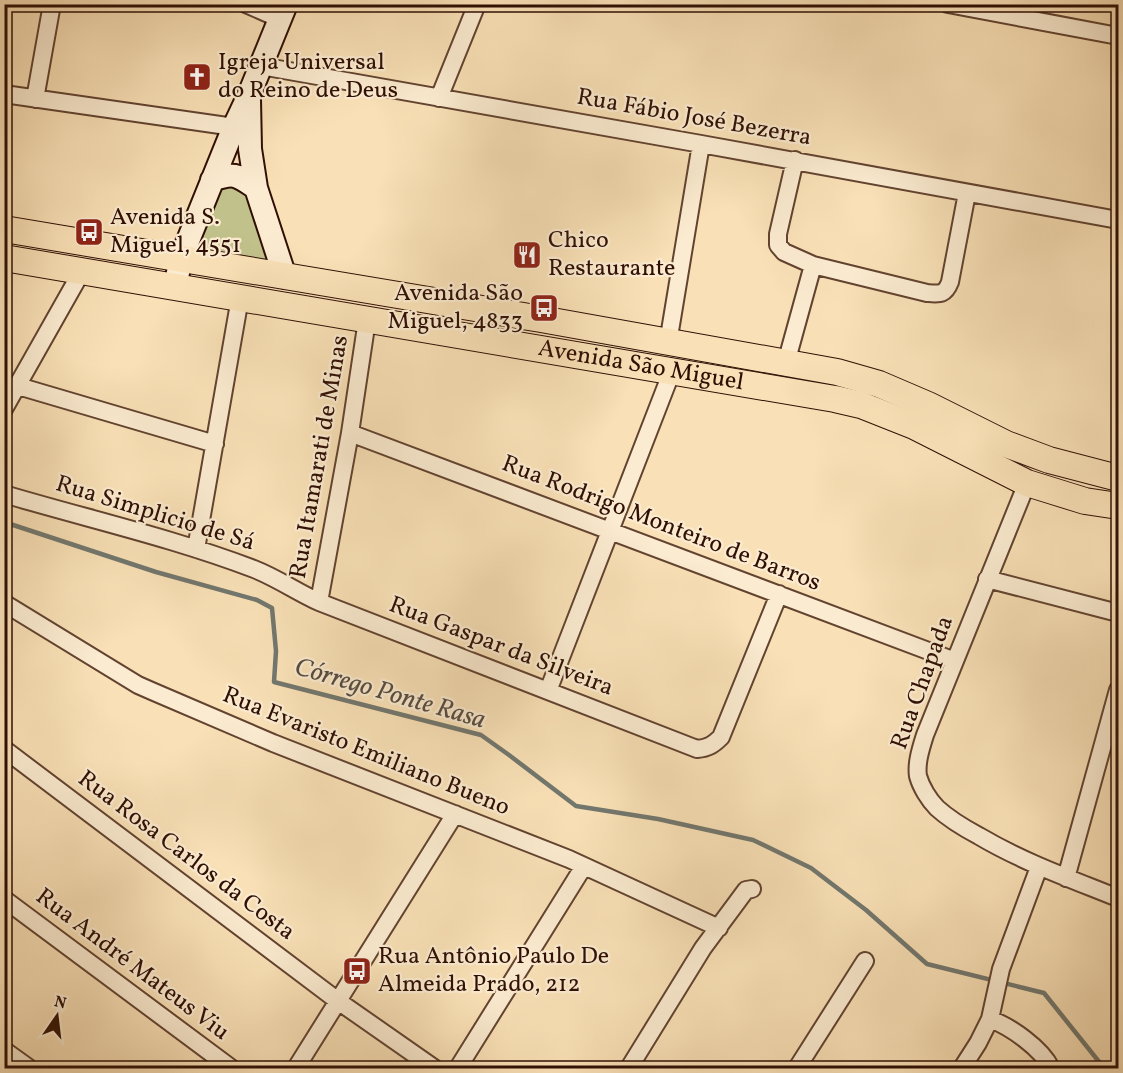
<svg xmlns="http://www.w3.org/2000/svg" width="1123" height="1073" font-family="Vollkorn,serif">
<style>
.green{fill:#c1c18b;stroke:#786848;stroke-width:1.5}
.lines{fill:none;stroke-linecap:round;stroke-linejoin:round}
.stream{stroke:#72776e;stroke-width:4.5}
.minor-casing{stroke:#624330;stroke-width:20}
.secondary-casing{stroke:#2f0f04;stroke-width:26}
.primary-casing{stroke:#2f0f04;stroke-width:28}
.minor{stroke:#fbebd0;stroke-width:16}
.secondary{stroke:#fbebd0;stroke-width:22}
.primary{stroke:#f9e0b6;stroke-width:26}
.labels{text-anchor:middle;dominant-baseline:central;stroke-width:4.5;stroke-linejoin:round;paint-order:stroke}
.poi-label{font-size:24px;fill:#2f0f04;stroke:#fbebd0;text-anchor:start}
.street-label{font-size:24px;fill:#2f0f04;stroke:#fbebd0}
.water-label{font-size:26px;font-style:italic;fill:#564c42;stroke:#fbebd0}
</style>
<rect width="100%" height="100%" fill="#f9e0b6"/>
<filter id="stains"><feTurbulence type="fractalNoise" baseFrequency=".00333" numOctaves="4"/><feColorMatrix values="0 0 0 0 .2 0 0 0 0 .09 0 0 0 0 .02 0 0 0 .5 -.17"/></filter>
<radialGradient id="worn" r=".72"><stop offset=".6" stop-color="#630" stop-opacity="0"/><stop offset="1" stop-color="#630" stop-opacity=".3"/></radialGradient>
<!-- green -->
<path class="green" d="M215 181 248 187 279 270 189 255Z"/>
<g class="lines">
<!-- stream -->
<path class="stream" d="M4 522 156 572 257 600 272 608 276 651 274 682 481 735 509 755 576 806 658 819 753 840 811 868 866 910 927 964 1044 993 1104 1068"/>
<!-- minor casing -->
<g class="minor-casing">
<path id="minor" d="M246 4 280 19
M948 4 1118 36
M261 66 701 144 1118 220
M4 94 234 127
M439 98 477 4
M35 99 52 4
M795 160 778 234V245L784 252 813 265 927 293C940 294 945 295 950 282L967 193
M668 343 701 144
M786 363 813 265
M18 386 215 444
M4 409 82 271
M350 433 955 661
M1027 483 925 735C921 748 916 763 918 776 921 787 929 800 937 808 949 819 964 828 979 836 1023 862 1071 879 1118 898
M4 494C88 519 173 538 254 569 277 578 297 592 319 602L697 749C708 748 713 745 721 737L779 594
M196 549 240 298
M987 579 1118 613
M319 602 350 433 367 320
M4 603 138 685 154 692 273 743 569 859 719 928
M548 691 672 371
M4 749 338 1001 434 1068
M1066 878 1118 690
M4 899 231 1068
M990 1019C1011 1027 1041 1048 1051 1068
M4 1050 29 1068
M296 1068 455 814
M458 1068 584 866
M629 1068 703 948 746 890 752 889
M797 1068 865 961
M962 1068 978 1043 990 1019 1001 969 1039 867"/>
</g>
<!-- secondary casing -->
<g class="secondary-casing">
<path id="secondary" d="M249 100 250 149 256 188 285 277
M212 180C235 172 237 175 256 188
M175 287 181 258 234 127 249 95 286 4"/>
</g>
<!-- primary casing -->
<g class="primary-casing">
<g id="primary">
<path d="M4 229 541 319 837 372 879 384 928 405 1006 444 1049 460 1118 478"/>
<path id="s1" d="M4 258 835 399 861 405 914 426 1027 483 1085 501 1118 506"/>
</g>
</g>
<!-- minor -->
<use href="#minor" class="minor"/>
<!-- secondary -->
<use href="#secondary" class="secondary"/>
<!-- primary -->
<use href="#primary" class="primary"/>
</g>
<!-- icons -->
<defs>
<g id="church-square" transform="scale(1.5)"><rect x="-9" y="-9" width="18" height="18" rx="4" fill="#8f2418" stroke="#fbebd0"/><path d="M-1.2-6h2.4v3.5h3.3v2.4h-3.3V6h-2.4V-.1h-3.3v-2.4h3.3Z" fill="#fff"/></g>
<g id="bus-square" transform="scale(1.5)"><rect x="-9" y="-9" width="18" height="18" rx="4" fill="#8f2418" stroke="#fbebd0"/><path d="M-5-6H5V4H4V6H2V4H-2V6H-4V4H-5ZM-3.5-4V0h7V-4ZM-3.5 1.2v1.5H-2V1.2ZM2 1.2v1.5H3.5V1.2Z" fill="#fff"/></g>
<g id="restaurant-square" transform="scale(1.5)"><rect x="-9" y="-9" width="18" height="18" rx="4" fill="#8f2418" stroke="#fbebd0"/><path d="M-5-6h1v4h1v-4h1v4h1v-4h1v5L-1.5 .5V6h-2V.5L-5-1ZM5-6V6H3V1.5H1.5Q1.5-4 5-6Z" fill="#fff"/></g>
</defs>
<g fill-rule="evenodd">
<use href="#church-square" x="197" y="77"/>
<use href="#bus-square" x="89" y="232"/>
<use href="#restaurant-square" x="527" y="255"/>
<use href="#bus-square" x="544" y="308"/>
<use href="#bus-square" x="357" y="971"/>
</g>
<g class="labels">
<!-- poi labels -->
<g class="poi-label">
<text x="218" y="63">Igreja Universal<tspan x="218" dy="28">do Reino de Deus</tspan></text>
<text x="110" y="218">Avenida S.<tspan x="110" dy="28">Miguel, 4551</tspan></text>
<text x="548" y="241">Chico<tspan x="548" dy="28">Restaurante</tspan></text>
<text x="523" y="294" text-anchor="end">Avenida São<tspan x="523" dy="28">Miguel, 4833</tspan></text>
<text x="378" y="957">Rua Antônio Paulo De<tspan x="378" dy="28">Almeida Prado, 212</tspan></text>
</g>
<!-- street labels -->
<g class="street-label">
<text transform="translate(694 118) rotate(10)">Rua Fábio José Bezerra</text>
<text stroke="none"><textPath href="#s1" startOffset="646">Avenida São Miguel</textPath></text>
<text transform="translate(320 457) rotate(-80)">Rua Itamarati de Minas</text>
<text transform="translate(155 514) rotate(17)">Rua Simplicio de Sá</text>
<text transform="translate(661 524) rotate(21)">Rua Rodrigo Monteiro de Barros</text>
<text transform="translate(501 647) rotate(21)">Rua Gaspar da Silveira</text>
<text transform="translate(923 683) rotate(-70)">Rua Chapada</text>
<text transform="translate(366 752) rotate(22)">Rua Evaristo Emiliano Bueno</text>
<text transform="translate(186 856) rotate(37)">Rua Rosa Carlos da Costa</text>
<text transform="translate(132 965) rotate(37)">Rua André Mateus Viu</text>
</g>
<!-- water labels -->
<g class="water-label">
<text transform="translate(390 694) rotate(16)">Córrego Ponte Rasa</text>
</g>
</g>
<!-- margin -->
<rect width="1123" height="1073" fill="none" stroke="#f9e0b6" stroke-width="24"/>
<rect x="6" y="6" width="1111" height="1061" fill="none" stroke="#2f0f04" stroke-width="3"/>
<rect x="12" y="12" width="1099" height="1049" fill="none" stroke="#2f0f04" stroke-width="1.5"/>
<!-- north arrow -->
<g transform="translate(57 1016) rotate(14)" stroke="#fbebd0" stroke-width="4.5" paint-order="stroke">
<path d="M0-4.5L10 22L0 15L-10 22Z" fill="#2f0f04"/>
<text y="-9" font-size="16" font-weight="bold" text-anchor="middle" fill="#2f0f04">N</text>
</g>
<rect width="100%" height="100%" filter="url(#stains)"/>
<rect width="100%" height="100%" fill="url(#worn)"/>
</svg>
